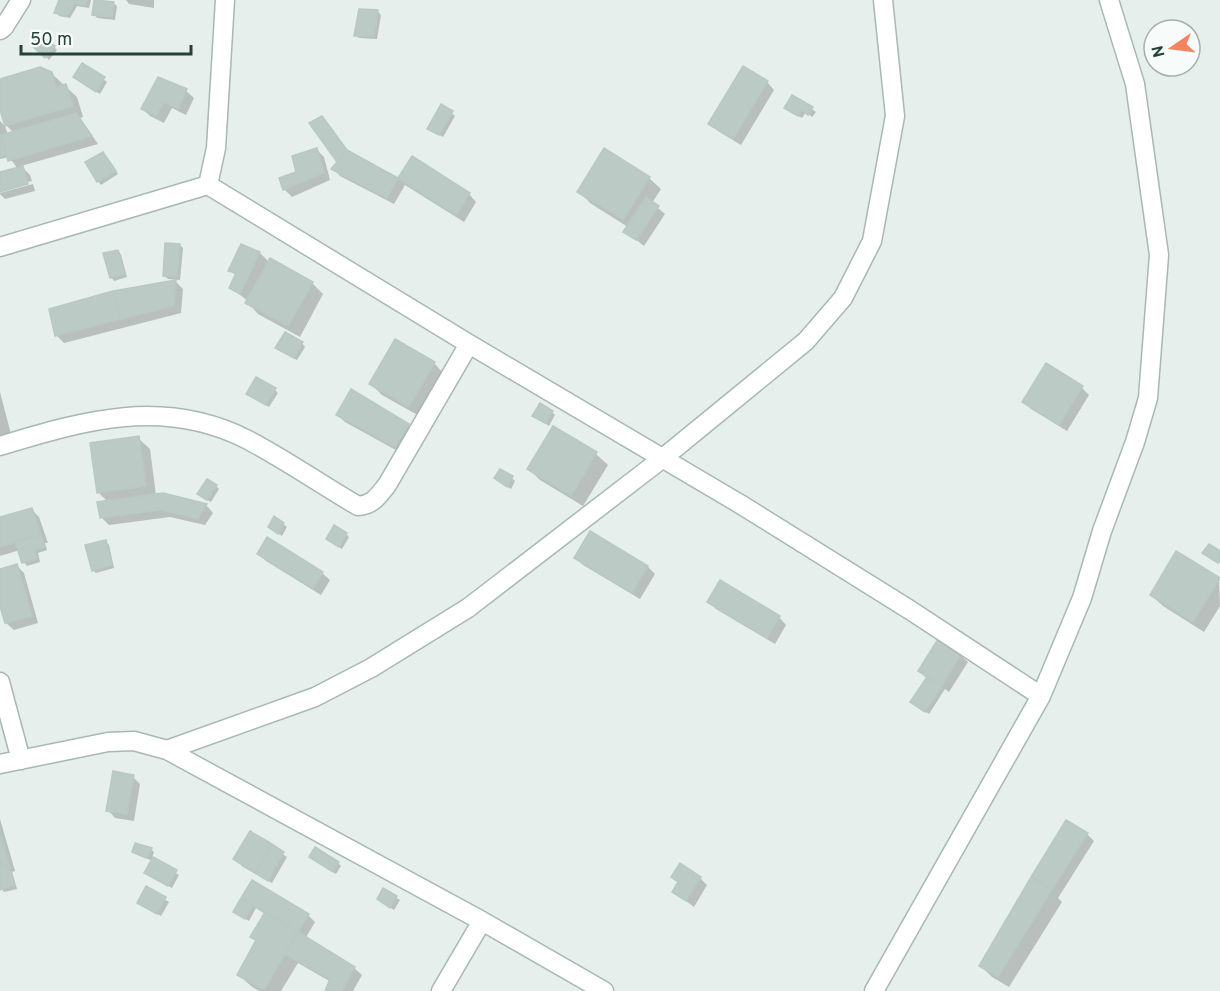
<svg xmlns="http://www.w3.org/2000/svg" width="1220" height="991" font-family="Overpass,sans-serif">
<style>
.shadow{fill:#0003}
.building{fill:#bbcac4;stroke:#b8c9c2;stroke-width:1.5}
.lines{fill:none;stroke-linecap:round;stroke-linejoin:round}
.minor-casing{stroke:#a8b8b2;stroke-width:21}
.minor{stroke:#fff;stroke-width:18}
</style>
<rect width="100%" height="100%" fill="#e6efeb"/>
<!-- shadow -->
<path class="shadow" d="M61 0H91L89 8 77 6 70 18 59 16 56 12Z
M126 0H154V8L129 4Z
M113 3 117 6 115 20 97 18 94 14Z
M378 12 381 15 377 39 359 38 356 35Z
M34 45 54 47 57 50 49 60Z
M83 65 107 82 100 94 78 80Z
M744 68 767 82 774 90 741 145 718 131 710 124Z
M51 73 77 97 83 117 80 118 98 144 21 166 30 175 32 181 0 190V193L33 184 35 191 5 199 0 194V174L18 169 9 157 0 159V121L5 126 8 135 14 133 6 125 0 104V80Z
M186 91 194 98 186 115 172 108 164 123 150 116 143 109Z
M793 97 812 109 816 112 812 117 806 112 802 118 789 111Z
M442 106 455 116 443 137 429 129Z
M322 117 350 153 398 180 412 158 469 194 476 202 464 222 405 185 394 204 340 176 333 168 338 162Z
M317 150 324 157 330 180 292 197 284 189Z
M106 157 118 174 101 185 98 181Z
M649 178 661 189 652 203 665 214 644 246 625 231 628 227 590 203 579 191Z
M180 245 183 248 180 280 168 279 165 276Z
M118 251 121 255 127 277 114 281 111 277Z
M260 253 269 262 312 283 323 294 300 337 258 314 247 302 248 301 231 288 236 276 230 270Z
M176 282 183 289 181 313 64 343 56 335Z
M302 343 305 347 297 360 281 351Z
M434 363 445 375 421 417 382 395 371 384Z
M1082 388 1089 395 1067 431 1031 409 1024 401Z
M275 390 278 393 269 407 251 397Z
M0 392 11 434 0 437Z
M552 412 555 415 549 426 534 416Z
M338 415 408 425 415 432 403 454 345 422Z
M554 428 596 454 608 465 583 506 540 480 529 469Z
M138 438 150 449 156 495 206 505 213 513 205 525 170 517 109 525 102 518 108 502 98 492Z
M495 478H512L515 481 511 489Z
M216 486 219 489 211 502 202 497Z
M32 510 39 517 48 543H45L47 550 38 553 40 562 27 566 24 562 20 550 0 556V519Z
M283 524 287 527 282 536 273 530Z
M590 533 648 567 655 574 640 599 583 565 576 558Z
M346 534 349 537 342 549 331 542Z
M105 541 109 545 114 568 96 573 93 570Z
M258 554 322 573 330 580 321 595 266 561Z
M16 565 24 573 38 623 14 630 6 623 0 600V570Z
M1219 579 1220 606 1204 632 1163 606 1151 595Z
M709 602 779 617 786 625 775 644 716 609Z
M960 655 968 662 949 692 945 689 929 714 915 705 912 702 927 679 920 671Z
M133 777 140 784 134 821 115 818 108 810Z
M0 819 15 871 12 872 17 889 4 892 0 886Z
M250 833 287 857 272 883 243 867 235 859Z
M1087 834 1094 841 1058 898 1062 902 1009 987 992 977 981 966Z
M151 849 154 852 152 858 179 875 172 888 146 873 153 861 137 855 134 852Z
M310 857 338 863 341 866 336 874Z
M673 877 700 878 707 885 694 907 674 892 679 883Z
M252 882 308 915 315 922 305 939 354 968 362 975 353 991H327L331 982 298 963 281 991H259L251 986 239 975 257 942 252 937 265 914 256 908 249 921 235 912Z
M146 889 169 902 161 916 139 903Z
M384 890 400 900 394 910 378 899Z"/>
<!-- building -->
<path class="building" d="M59 0H87L86 5 74 4 67 16 54 13Z
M94 0 114 2 112 17 92 15Z
M359 9 378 10 374 36H354Z
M40 35 55 46 45 58 31 45Z
M82 63 105 77 96 92 73 77Z
M743 66 768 81 733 139 708 124Z
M40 67 52 72 56 87 66 84 73 106 5 126 0 110V79Z
M158 77 187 89 178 109 164 102 156 116 141 109Z
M792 95 813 107 808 115 802 110 798 116 784 108Z
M441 104 453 111 439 135 427 129Z
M76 113 92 136 8 161 1 135Z
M322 116 347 150 337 162 309 123Z
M0 135 6 154 0 156Z
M317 148 324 173 283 190 279 178 296 172 292 156Z
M604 148 650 177 623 220 577 192Z
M347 150 398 178 387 198 331 169Z
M103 152 116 171 97 182 85 162Z
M412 156 470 193 456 215 398 178Z
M23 166 28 184 0 192V172Z
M646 197 659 206 636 240 623 232Z
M165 243 180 244 177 277 163 276Z
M241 244 260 252 240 294 229 288 236 273 228 271Z
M118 250 125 274 110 278 103 253Z
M270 258 313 282 288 326 245 303Z
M176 280 174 306 121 319 113 291Z
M113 291 121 319 55 336 49 309Z
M285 332 303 342 294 358 275 348Z
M395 339 435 362 409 407 369 384Z
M1046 363 1083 386 1059 425 1022 402Z
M256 377 276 388 266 405 246 394Z
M351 389 409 424 395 447 336 415Z
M540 403 553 411 545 423 532 416Z
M553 426 597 452 571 496 527 469Z
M139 436 146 486 97 493 90 443Z
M500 469 513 476 507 487 494 478Z
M207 479 217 485 207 500 197 494Z
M163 493 207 504 197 519 161 510 100 518 97 502Z
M32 508 41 535 0 547V517Z
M274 516 284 523 278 534 268 527Z
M334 525 347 533 339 547 326 539Z
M590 531 648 566 632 593 574 558Z
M41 535 45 547 35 550 37 559 22 563 15 542Z
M267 537 323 572 313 588 257 554Z
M106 540 112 565 92 571 85 545Z
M1209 544 1220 551V561L1218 563 1202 553Z
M1176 551 1220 578 1193 622 1150 595Z
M17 564 32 616 5 623 0 606V569Z
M720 580 780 616 767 638 707 602Z
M938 639 961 654 942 686 918 671Z
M927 677 942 686 925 712 910 702Z
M113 771 134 775 127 814 106 811Z
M1066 820 1088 833 1052 890 1031 877Z
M250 831 272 844 255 873 233 859Z
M0 834 9 864 0 867Z
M135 843 152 848 147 858 132 852Z
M272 844 284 852 268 881 255 873Z
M315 847 339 862 333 872 309 857Z
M153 857 177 870 168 886 144 873Z
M680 863 701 877 686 901 672 892 678 882 671 877Z
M9 864 15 885 0 890V867Z
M1031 877 1052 890 998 977 979 966Z
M252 880 309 914 298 932 241 898Z
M146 886 166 897 157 914 137 903Z
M383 888 397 896 390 908 377 899Z
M241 898 253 905 245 919 233 912Z
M265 912 298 932 264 990 237 975 256 940 250 937Z
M298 932 355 967 342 991H325L330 979 285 954Z"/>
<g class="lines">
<!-- minor casing -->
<g class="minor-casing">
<path id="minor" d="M0 30 4 27 21 0
M208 185 216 148 225 0
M0 247 208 185 469 344 740 504 910 610 1041 696
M0 446C85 420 164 397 248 440 286 460 322 485 358 506 373 505 378 496 387 485L469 344
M0 682 21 760
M167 750 315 697 371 668 468 608 663 458 806 341 843 298 872 241 895 116 883 0
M0 764 108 742 134 741 167 750 482 921 604 991
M441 991 482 921
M874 991 1041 696 1082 598 1102 531 1135 442 1148 398 1159 255 1135 84 1109 0"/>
</g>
<!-- minor -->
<use href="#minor" class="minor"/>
</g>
<!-- north arrow -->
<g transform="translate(1172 48) rotate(256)"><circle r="28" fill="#f7fbf9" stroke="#a3b1ad" stroke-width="1.5"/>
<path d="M0-4.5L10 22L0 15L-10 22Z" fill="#f4845f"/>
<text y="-9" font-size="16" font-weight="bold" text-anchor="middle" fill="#24423a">N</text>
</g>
<!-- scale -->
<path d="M21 45v9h170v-9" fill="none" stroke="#24423a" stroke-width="3"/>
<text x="30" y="45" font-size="18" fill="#24423a" stroke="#f7fbf9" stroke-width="4.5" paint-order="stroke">50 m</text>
</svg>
